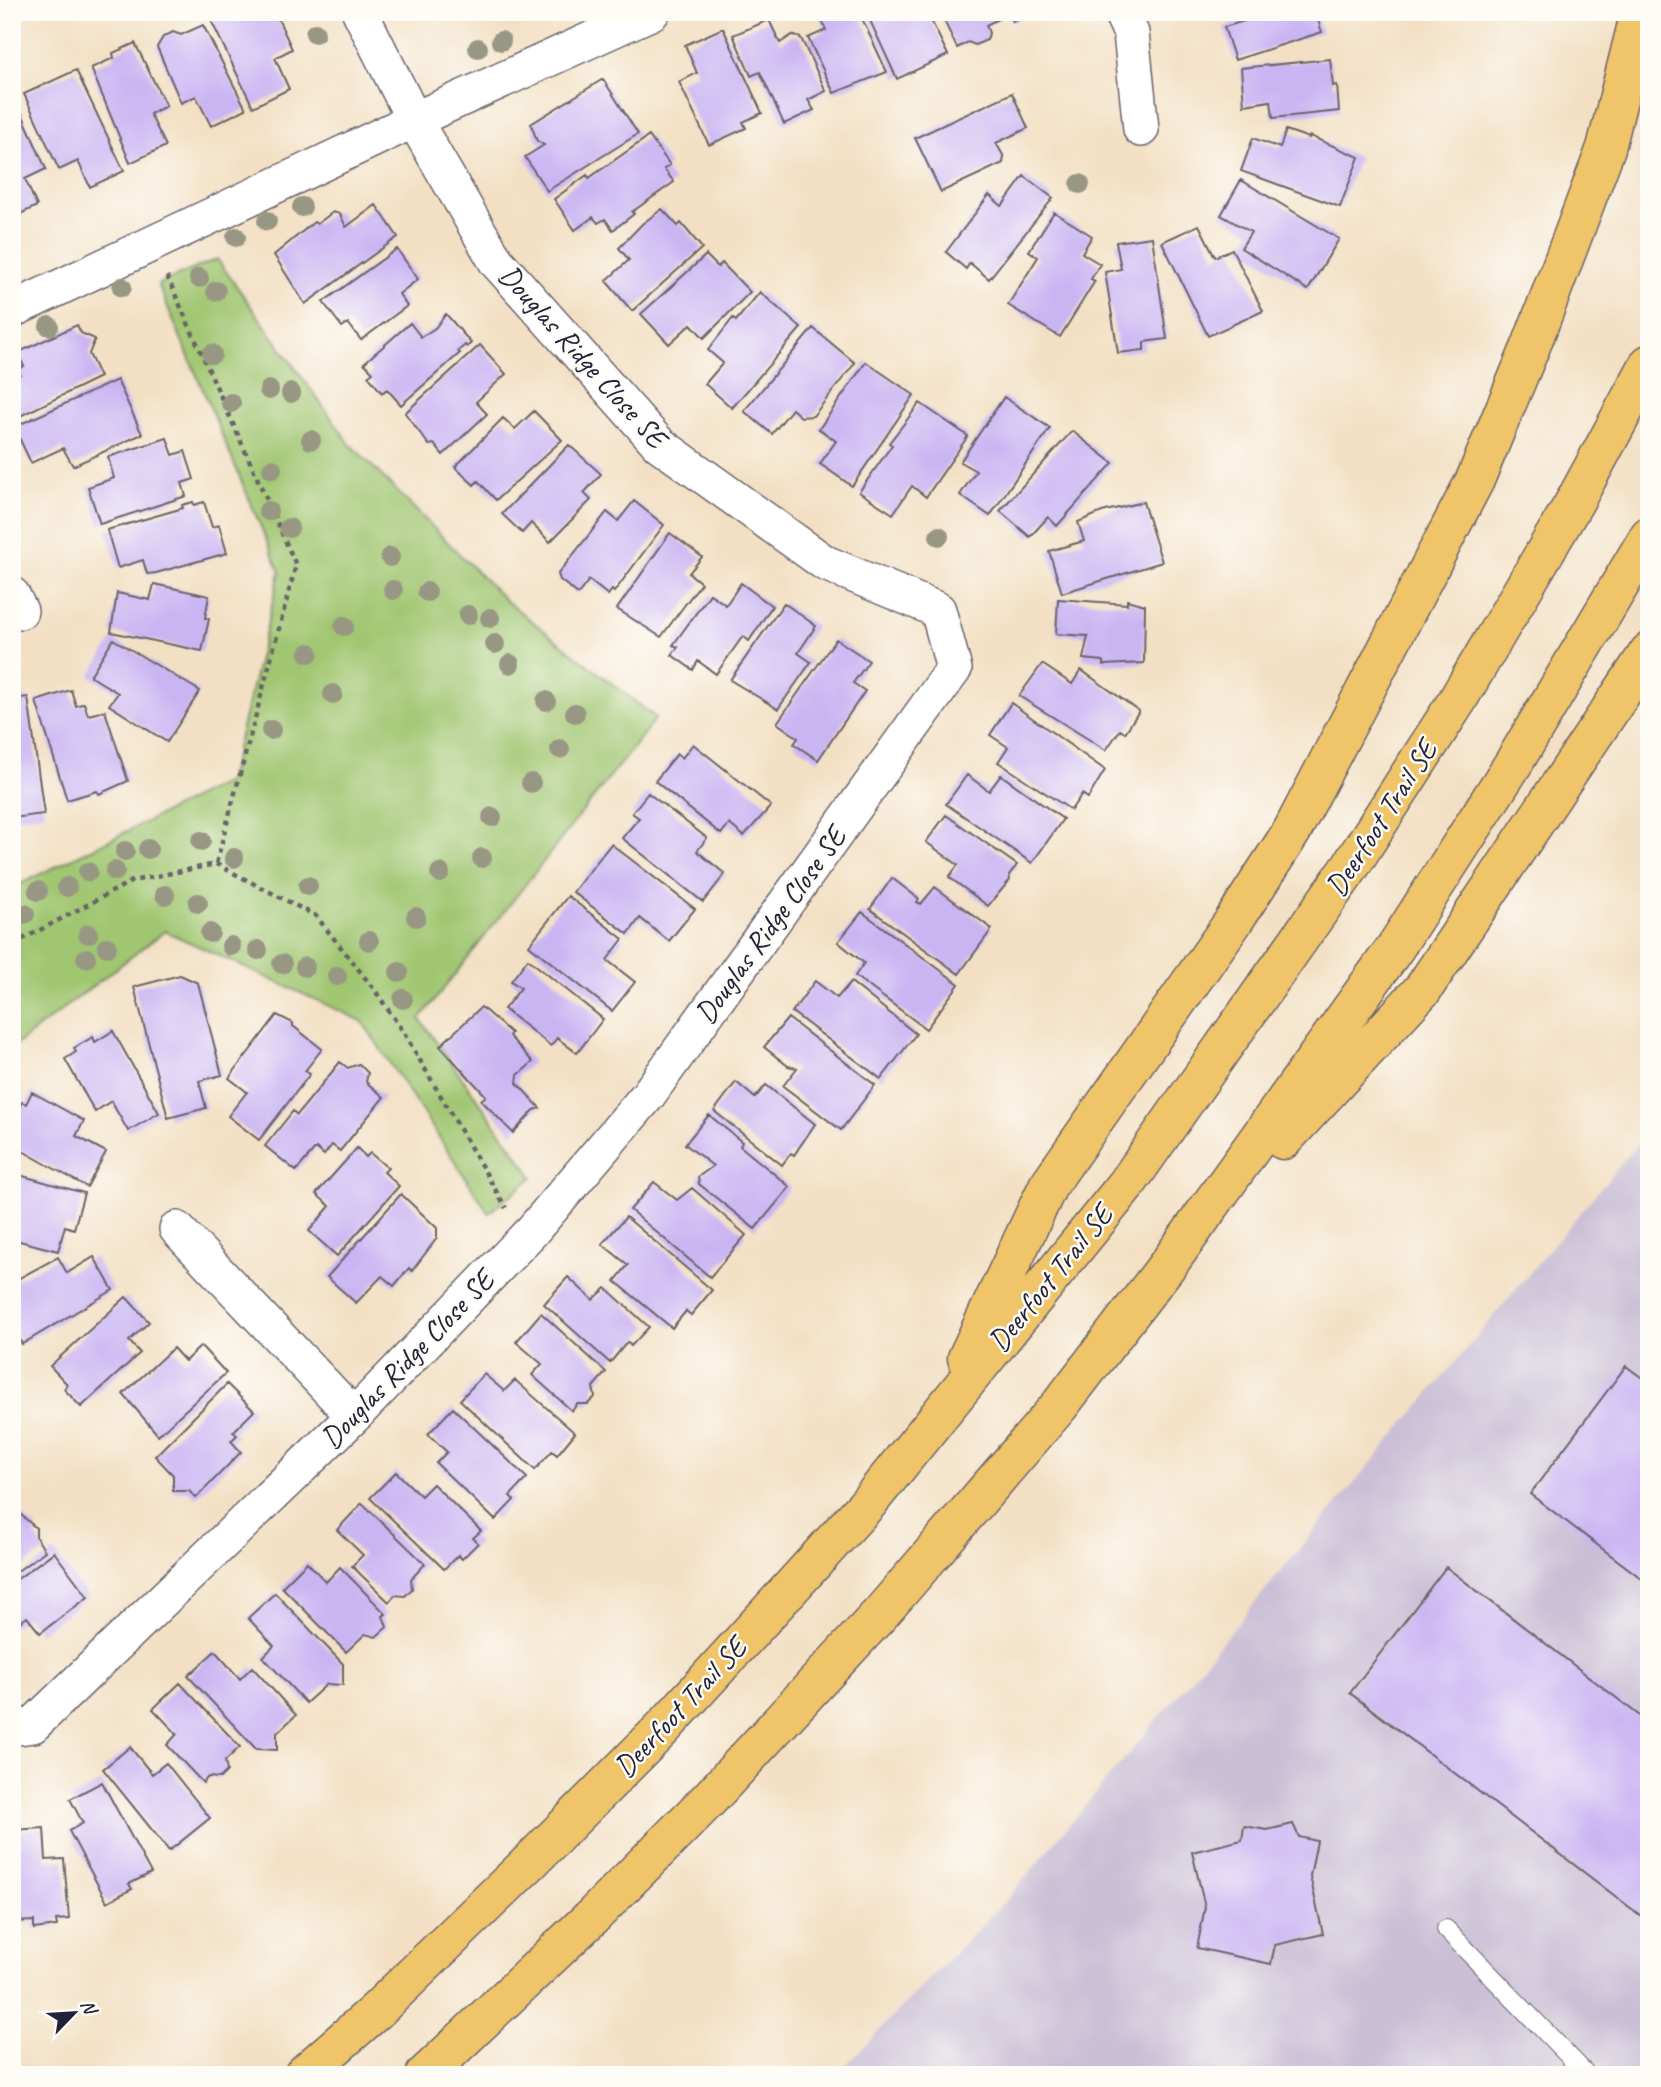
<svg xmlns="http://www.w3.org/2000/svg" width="1661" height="2087" font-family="Caveat,sans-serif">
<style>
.industrial{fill:#cabfd6}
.green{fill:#a0c671;stroke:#617456;stroke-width:2}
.building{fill:#cab5f3}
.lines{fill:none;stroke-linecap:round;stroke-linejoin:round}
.lane-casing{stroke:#6b646b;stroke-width:20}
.street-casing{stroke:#6b646b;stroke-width:38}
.highway-casing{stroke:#6b646b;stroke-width:41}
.path{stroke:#6b646b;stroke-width:4.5;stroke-dasharray:5 5;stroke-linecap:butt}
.lane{stroke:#fff;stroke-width:18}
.street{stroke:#fff;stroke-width:35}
.highway{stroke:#f0c469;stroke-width:38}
.tree{fill:#989783}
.labels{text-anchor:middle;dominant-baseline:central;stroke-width:5;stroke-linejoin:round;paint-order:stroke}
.street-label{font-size:30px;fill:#22223b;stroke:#fdfcf7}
</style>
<rect width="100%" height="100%" fill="#fdfcf7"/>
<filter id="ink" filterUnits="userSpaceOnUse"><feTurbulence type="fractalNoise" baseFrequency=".0143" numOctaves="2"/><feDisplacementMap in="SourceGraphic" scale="14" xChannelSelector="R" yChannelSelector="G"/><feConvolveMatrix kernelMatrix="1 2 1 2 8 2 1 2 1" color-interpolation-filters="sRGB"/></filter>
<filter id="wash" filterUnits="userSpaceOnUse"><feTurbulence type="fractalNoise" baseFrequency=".00686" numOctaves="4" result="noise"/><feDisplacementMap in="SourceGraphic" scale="28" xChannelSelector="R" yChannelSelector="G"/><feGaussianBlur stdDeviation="1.57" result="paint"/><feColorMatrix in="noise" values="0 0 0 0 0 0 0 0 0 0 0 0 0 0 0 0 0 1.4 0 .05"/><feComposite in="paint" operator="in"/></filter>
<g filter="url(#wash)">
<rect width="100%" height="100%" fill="#f3e0c4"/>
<!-- industrial -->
<path class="industrial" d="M1649 1130V2075H836L1010 1896Z"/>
<!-- green -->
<path class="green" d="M217 259 350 444 505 600 656 718 420 1019 533 1177 489 1213 362 1021 165 931 12 1048V888L229 781 280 572 158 284Z"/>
<g id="blocks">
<!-- building -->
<path class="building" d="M207 12H275L292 49 275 58 289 89 253 107Z
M818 12H859L887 72 834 93 808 38 826 30Z
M866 12H927L948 55 897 79Z
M940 12H998L1000 18 986 25 989 33 987 40 975 45 968 42 957 48Z
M1008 12H1033L1013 22Z
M1251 12H1315L1322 32 1235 60 1224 27 1255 18Z
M769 20 780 43 792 35 801 38 826 91 808 100 814 110 784 124 760 72 751 76 733 35Z
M203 25 246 109 211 126 196 96 181 103 157 47 163 37 173 32 181 35Z
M723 28 762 113 743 122 746 128 709 145 679 82 697 73 685 45Z
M135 43 166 106 150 114 166 146 130 163 91 68 114 58 113 53Z
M1330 59 1333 86 1337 85 1339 111 1273 118 1271 101 1244 105 1241 68Z
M76 70 124 171 90 187 78 161 59 170 24 94Z
M603 79 638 134 547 191 525 157 544 145 537 141 531 124Z
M1012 93 1028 128 996 143 1004 157 1003 163 941 192 915 138Z
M22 114 46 169 25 179 37 206 12 218V119Z
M1286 130 1309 138 1310 136 1359 157 1340 207 1241 171 1253 138 1280 148Z
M649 136 670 165 664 169 674 182 632 212 634 214 613 230 605 219 598 223 593 217 575 230 554 199 587 175 589 178Z
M1024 176 1053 198 989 279 970 263 966 269 946 252 989 195 1002 206Z
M1241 180 1339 239 1308 290 1241 248 1251 232 1221 215Z
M376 205 398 237 305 304 274 255 314 222 317 224 333 212 340 214 346 227Z
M662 209 678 226 681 223 702 248 632 311 606 281 629 260 619 248 642 224Z
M1054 212 1092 236 1082 253 1100 264 1091 279 1095 281 1060 337 1008 305 1038 257 1029 251Z
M1199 225 1215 257 1232 249 1263 311 1208 336 1162 242Z
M1152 237 1167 339 1144 342V350L1118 353 1105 272 1121 269 1116 242Z
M397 249 418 279 399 294 407 306 361 340 348 323 342 327 323 302Z
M706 255 718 267 722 263 750 292 704 338 691 324 669 344 641 314Z
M760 292 801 328 732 408 705 384 723 363 708 350 733 318 736 321Z
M446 314 471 343 467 347 465 345 458 351 460 353 401 405 387 389 382 393 368 376 373 372 364 363 410 323 421 337 435 328Z
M77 325 81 333 95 339 89 354 100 377 12 420V377L20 374 18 369 24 366 17 353Z
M813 328 855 363 813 416 801 417 792 409 772 434 744 411Z
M480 345 506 374 476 402 487 414 443 455 434 444 429 445 405 413Z
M866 362 914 395 852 486 820 464 836 441 819 429Z
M117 380 142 434 73 466 63 448 31 463 14 427Z
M1004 397 1050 428 990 516 960 495 976 471 960 462Z
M920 403 968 436 926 497 912 486 893 514 859 492 892 445 889 443Z
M534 411 562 440 496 500 478 481 474 485 455 467 503 418 515 429Z
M1072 431 1113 463 1057 526 1048 517 1030 537 1000 511Z
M167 438 173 455 185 451 194 479 182 483 186 496 100 524 88 487 114 478 108 457Z
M569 445 601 474 584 493 591 500 550 542 531 523 522 533 502 514Z
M634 501 664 525 614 592 612 590 608 595 589 580 578 594 560 580 558 574 607 512 618 521Z
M193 502 194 505 204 502 212 527 219 525 227 553 156 573 147 574 143 560 118 568 107 530 183 508 182 505Z
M1143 502 1162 562 1062 593 1049 551 1084 541 1078 522 1102 512Z
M670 533 702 557 689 573 701 583 661 637 617 609Z
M741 583 772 606 749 641 743 636 716 674 698 661 693 670 672 655 678 647 673 645 710 594 726 605Z
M154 584 209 596 205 618 209 619 202 651 111 632 117 593 150 600Z
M1058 599 1127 604V600L1145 605 1144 663 1104 665 1103 661 1083 659 1088 636 1056 634Z
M784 603 816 626 798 653 811 662 778 709 730 680Z
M113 639 200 691 167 742 109 705 118 693 90 676Z
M836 639 869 661 853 683 865 691 818 760 794 744 798 738 777 723Z
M1042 664 1072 684 1081 670 1139 711 1125 733 1120 730 1106 750 1019 696Z
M71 690 76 706 84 703 88 715 105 711 128 781 99 794 97 791 67 800 36 701Z
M28 697 44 814 12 818V699Z
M1011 703 1105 770 1088 798 1082 794 1071 810 998 762 1008 747 990 735Z
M693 744 771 806 744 836 729 824 721 834 655 781 677 754 682 758Z
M967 775 989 791 1001 775 1063 819 1032 863 946 804Z
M648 793 707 838 697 851 725 874 703 902 622 838 639 818 632 813Z
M946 815 1017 865 1009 875 1010 880 988 906 949 877 958 865 926 842Z
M611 844 695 909 669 941 640 918 628 934 573 892Z
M892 878 919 899 917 902 921 904 935 887 992 929 959 974 870 909Z
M568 896 623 939 607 960 635 982 612 1011 529 945Z
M862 912 959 984 926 1029 855 976 864 963 838 942Z
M528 959 603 1019 577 1053 557 1038 551 1046 504 1009 521 988 511 981Z
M180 975 198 983 222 1075 199 1081 206 1108 168 1118 134 987Z
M815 981 837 998 851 982 916 1034 881 1079 792 1012Z
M481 1007 511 1033 509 1036 533 1062 518 1075 517 1083 540 1108 534 1110 513 1133 481 1100 486 1096 440 1046Z
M277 1015 293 1023V1026L322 1049 305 1071 310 1074 259 1140 228 1116 247 1092 229 1078Z
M788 1018 875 1085 841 1130 783 1086 797 1068 788 1066 764 1047Z
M113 1031 159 1113 128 1131 111 1101 95 1112 65 1059 76 1052 74 1048 93 1037 95 1042Z
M340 1062 348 1068 359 1064 368 1073 366 1082 384 1097 340 1151 332 1145 324 1155 316 1148 296 1171 265 1146 293 1111 297 1115Z
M736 1082 755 1098 766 1085 815 1124 794 1155 791 1153 782 1165 714 1111Z
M32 1092 84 1121 76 1136 106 1152 87 1187 12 1145V1120L22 1102 26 1104Z
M709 1115 742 1142 740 1146 790 1187 755 1229 699 1184 698 1177 713 1166 685 1144Z
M357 1148 366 1157 370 1153 388 1168 384 1172 399 1186 337 1256 309 1231 330 1206 316 1194Z
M12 1173 84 1193 74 1229 65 1226 58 1251 12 1239Z
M654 1182 677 1200 692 1188 746 1235 710 1277 630 1210Z
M401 1194 437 1228V1238L412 1271 409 1268 394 1286 382 1276 356 1303 327 1277Z
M626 1217 712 1290 691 1315 686 1311 672 1328 615 1281 628 1265 602 1244Z
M58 1257 67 1273 94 1257 113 1290 22 1344 12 1326V1282Z
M568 1277 593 1300 606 1288 649 1327 631 1346 627 1342 610 1363 544 1304Z
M126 1297 149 1322 129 1341 140 1353 81 1407 64 1389 67 1384 50 1366Z
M541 1313 606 1372 593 1387 595 1397 588 1404H577L572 1411 532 1375 542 1364 516 1342Z
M201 1346 226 1373 158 1435 123 1394 173 1348 185 1361Z
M1626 1366 1649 1383V1584L1530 1494Z
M484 1374 504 1391 515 1380 575 1433 557 1455 552 1451 535 1470 460 1400Z
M227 1384 254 1411 233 1432 237 1435 231 1441 241 1452 196 1498 189 1491H173V1475L155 1456Z
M453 1408 527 1478 510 1496 514 1500 495 1520 436 1463 447 1452 428 1434Z
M396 1472 421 1496 433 1484 481 1531 473 1538 478 1543 462 1559 458 1555 444 1569 370 1498Z
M362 1503 425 1564 411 1579 412 1589 405 1596 395 1595 389 1602 352 1566 363 1555 337 1530Z
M12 1507 36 1528V1537L45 1551 12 1575Z
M54 1552 88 1597 40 1633 27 1617 12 1628V1583Z
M307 1562 326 1582 340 1567 386 1614 383 1616 387 1627 376 1637 365 1634 346 1652 282 1587Z
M1446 1567 1649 1723V1922L1350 1693Z
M275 1593 343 1664V1685L327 1684 306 1703 263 1657 274 1646 248 1618Z
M215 1651 240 1679 252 1667 296 1715 277 1733V1750L256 1749 188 1676Z
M180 1683 240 1747 225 1761 227 1771 220 1778 208 1777 203 1783 167 1745 177 1734 153 1709Z
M130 1747 152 1774 166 1763 210 1818 169 1851 103 1769Z
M102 1782 151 1873 129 1884 132 1889 107 1902 69 1831 83 1823 70 1799Z
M1293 1824 1299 1837 1317 1841 1310 1876 1323 1934 1275 1945 1271 1964 1197 1948 1205 1907 1192 1852 1242 1840 1244 1826 1267 1830Z
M44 1828 46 1860 64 1859 69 1919 56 1920 57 1926 34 1929V1921L13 1922 12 1830Z"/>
</g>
</g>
<g filter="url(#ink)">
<use href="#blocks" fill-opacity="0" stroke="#6b646b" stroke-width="2"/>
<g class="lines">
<!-- lane casing -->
<g class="lane-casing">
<path id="lane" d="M1446 1929 1587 2075"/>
</g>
<!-- street casing -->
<g class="street-casing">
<path id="street" d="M1121 12 1131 33 1141 129
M12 310 414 120 652 12
M12 595 20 611
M177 1229 354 1416
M12 1728 33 1725 354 1416 532 1231 648 1095 954 669 938 610 825 563 659 444 496 261 414 120 360 12"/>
</g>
<!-- highway casing -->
<g class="highway-casing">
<path id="highway" d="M1283 1140 1423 989 1649 652
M967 1358 1048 1186 1233 922 1292 831 1475 480 1531 346 1606 148 1640 12
M303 2075 375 2012 532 1860 663 1728 868 1503 1126 1185 1350 867 1457 701 1575 501 1649 364
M425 2075 593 1916 709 1799 881 1613 1060 1405 1172 1259 1395 948 1513 764 1649 536"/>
</g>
<!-- path -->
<path class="path" d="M167 276 296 565 216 864
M12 941 25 938 132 881 216 864 316 916 374 989 404 1033 506 1208"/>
<!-- lane -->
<use href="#lane" class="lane"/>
<!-- street -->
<use href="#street" class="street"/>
<!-- highway -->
<use href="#highway" class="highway"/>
</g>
<!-- trees -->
<g class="tree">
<circle cx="315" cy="33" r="10"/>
<circle cx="501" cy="41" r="10"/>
<circle cx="478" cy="48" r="10"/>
<circle cx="1080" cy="184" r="10"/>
<circle cx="302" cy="207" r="10"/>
<circle cx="267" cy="221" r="10"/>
<circle cx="236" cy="237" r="10"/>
<circle cx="199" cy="278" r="10"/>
<circle cx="122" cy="287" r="10"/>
<circle cx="216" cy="291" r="10"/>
<circle cx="49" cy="326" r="10"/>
<circle cx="212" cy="354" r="10"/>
<circle cx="269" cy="390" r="10"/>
<circle cx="291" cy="393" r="10"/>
<circle cx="231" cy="403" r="10"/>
<circle cx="311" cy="440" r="10"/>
<circle cx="272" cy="469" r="10"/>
<circle cx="268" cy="511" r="10"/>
<circle cx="289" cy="528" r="10"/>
<circle cx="939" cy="536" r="10"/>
<circle cx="390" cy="557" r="10"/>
<circle cx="393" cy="590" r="10"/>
<circle cx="427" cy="592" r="10"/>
<circle cx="468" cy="615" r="10"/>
<circle cx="490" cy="618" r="10"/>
<circle cx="344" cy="626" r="10"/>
<circle cx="495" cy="644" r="10"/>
<circle cx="309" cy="653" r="10"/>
<circle cx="510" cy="664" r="10"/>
<circle cx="333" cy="694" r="10"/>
<circle cx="546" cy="701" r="10"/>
<circle cx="575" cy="713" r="10"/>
<circle cx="271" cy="730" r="10"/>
<circle cx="560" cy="749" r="10"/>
<circle cx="531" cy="783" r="10"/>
<circle cx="492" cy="817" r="10"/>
<circle cx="201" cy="841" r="10"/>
<circle cx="148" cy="849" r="10"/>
<circle cx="125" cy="851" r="10"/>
<circle cx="234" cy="858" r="10"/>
<circle cx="482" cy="858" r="10"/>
<circle cx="115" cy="871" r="10"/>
<circle cx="88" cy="872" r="10"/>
<circle cx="440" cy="873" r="10"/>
<circle cx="308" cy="886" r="10"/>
<circle cx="67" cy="887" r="10"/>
<circle cx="38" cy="891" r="10"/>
<circle cx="165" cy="895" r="10"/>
<circle cx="198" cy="903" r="10"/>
<circle cx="25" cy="914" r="10"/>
<circle cx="416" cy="917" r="10"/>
<circle cx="210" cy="933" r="10"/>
<circle cx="88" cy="934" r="10"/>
<circle cx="369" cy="941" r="10"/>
<circle cx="231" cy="946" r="10"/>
<circle cx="107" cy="947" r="10"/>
<circle cx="258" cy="950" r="10"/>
<circle cx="86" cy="958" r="10"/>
<circle cx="282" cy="964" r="10"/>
<circle cx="305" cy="967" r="10"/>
<circle cx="399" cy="972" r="10"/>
<circle cx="337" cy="976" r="10"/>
<circle cx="403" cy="999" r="10"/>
</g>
</g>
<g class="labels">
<!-- street labels -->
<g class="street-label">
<text transform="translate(583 356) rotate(48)">Douglas Ridge Close SE</text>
<text transform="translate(1381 818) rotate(-57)">Deerfoot Trail SE</text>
<text transform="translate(770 925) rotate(-54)">Douglas Ridge Close SE</text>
<text transform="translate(1050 1278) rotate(-51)">Deerfoot Trail SE</text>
<text transform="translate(407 1359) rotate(-46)">Douglas Ridge Close SE</text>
<text transform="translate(680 1707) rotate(-47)">Deerfoot Trail SE</text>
</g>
</g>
<!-- margin -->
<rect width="1661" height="2087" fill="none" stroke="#fdfcf7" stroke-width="42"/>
<!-- north arrow -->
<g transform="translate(74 2013) rotate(65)" stroke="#fdfcf7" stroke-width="5" paint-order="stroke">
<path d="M0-5L12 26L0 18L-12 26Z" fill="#22223b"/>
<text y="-10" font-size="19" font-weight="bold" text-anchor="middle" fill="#22223b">N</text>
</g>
</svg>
